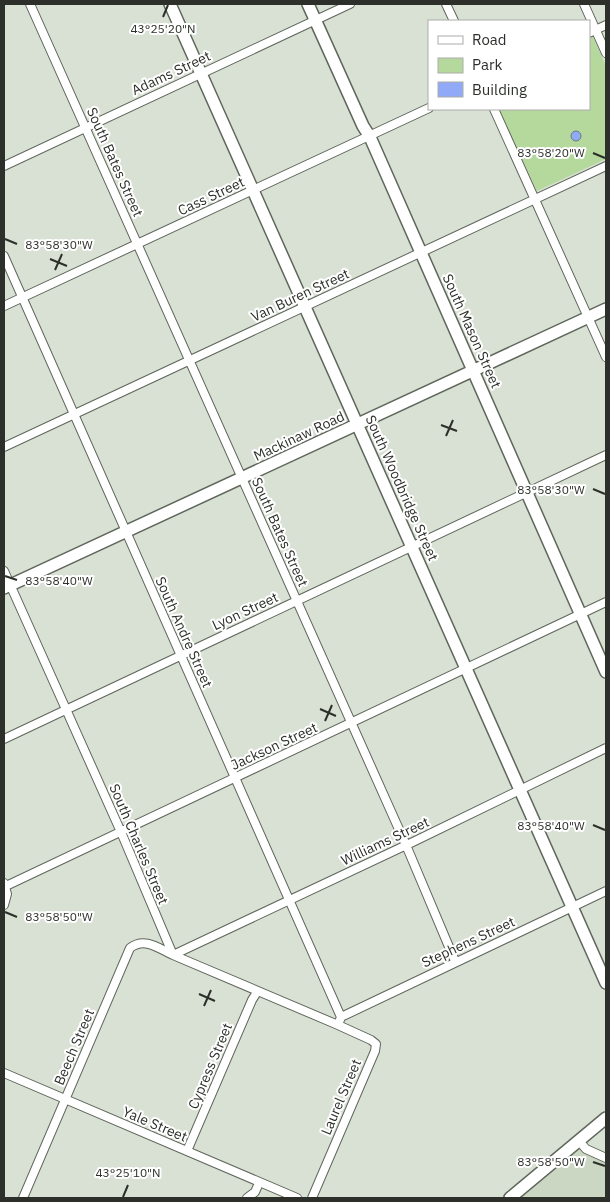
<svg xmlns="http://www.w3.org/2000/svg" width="610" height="1202" font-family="'IBM Plex Sans',sans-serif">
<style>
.built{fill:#cbd7c3}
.green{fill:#b5d99c}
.building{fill:#90aaf8;stroke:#717582}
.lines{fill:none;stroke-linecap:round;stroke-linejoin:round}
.street-casing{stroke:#5f665b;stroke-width:10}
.secondary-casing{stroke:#5f665b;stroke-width:14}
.street{stroke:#fff;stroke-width:8}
.secondary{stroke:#fff;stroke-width:11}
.ticks{fill:none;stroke:#2c2f2a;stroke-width:2}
.labels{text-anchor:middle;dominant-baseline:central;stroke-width:4;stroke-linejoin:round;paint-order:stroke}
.street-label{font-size:14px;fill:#2c2f2a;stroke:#fff}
.ticks-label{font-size:12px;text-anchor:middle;fill:#2c2f2a;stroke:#fff;stroke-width:4;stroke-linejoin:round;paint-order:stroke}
</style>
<rect width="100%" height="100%" fill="#d9e1d4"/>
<!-- built -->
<path class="built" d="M579 1141 606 1155V1198H510Z"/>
<!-- green -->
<path class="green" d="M593 37 606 66V159L537 191 499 109H589V39Z"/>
<!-- building -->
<path class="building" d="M571 136a5 5 0 1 1 10 0a5 5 0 1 1-10 0Z"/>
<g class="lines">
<!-- street casing -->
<g class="street-casing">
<path id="street" d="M30 4 406 845 455 961
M446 4 454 21
M584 4 606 53
M589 33 606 25
M494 109 606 357
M4 166 350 4
M4 256 341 1017
M4 306 429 108
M4 447 606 166
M4 571 121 832 173 955 338 1025 341 1017
M4 739 606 455
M6 886 606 602
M4 905 7 894 4 883
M341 1017 606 891
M4 1073 297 1198
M579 1141 586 1149 606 1158
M187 1151 252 1000 257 992
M23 1198 130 948C145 937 158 948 173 955L415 841 606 748
M247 1198 255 1192 259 1183
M312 1198 375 1051 376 1044 371 1040 338 1025"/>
</g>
<!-- secondary casing -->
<g class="secondary-casing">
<path id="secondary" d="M170 4 606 983
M308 4 363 126 370 137 606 672
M4 588 606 309
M510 1198 606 1118"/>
</g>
<!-- street -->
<use href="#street" class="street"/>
<!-- secondary -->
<use href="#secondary" class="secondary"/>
</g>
<!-- ticks -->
<path class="ticks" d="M163 17 168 5M593 153 605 158M5 239 17 244M50 259 67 266M55 270 62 254M441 425 457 431M446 436 453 420M593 489 605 494M5 576 17 580M320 709 336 716M325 721 332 705M593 825 605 830M5 912 17 917M199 994 215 1001M204 1006 211 990M593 1162 605 1166M123 1197 128 1185"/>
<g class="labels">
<!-- street labels -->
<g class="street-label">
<text transform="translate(171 73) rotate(-25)">Adams Street</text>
<text transform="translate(115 162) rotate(66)">South Bates Street</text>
<text transform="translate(211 196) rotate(-25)">Cass Street</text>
<text transform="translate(300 295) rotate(-25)">Van Buren Street</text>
<text transform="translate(472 331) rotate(66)">South Mason Street</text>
<text transform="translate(299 436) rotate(-25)">Mackinaw Road</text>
<text transform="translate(402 488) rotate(66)">South Woodbridge Street</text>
<text transform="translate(280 532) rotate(66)">South Bates Street</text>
<text transform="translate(245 611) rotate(-25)">Lyon Street</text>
<text transform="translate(184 632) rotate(66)">South Andre Street</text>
<text transform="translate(274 746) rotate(-25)">Jackson Street</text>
<text transform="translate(385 841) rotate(-25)">Williams Street</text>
<text transform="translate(139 844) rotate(67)">South Charles Street</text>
<text transform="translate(468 942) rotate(-25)">Stephens Street</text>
<text transform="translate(74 1047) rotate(-67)">Beech Street</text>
<text transform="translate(210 1066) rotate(-67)">Cypress Street</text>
<text transform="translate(341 1097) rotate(-67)">Laurel Street</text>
<text transform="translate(155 1124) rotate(23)">Yale Street</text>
</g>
</g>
<g class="ticks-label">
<text x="163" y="33">43°25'20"N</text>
<text x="551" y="157">83°58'20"W</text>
<text x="59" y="249">83°58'30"W</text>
<text x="551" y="494">83°58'30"W</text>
<text x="59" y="585">83°58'40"W</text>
<text x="551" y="830">83°58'40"W</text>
<text x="59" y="921">83°58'50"W</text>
<text x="551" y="1166">83°58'50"W</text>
<text x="128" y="1177">43°25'10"N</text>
</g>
<!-- border -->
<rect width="610" height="1202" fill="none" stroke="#2c2f2a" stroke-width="10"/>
<!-- legend -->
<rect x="428" y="20" width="162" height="90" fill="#ffffff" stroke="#abacaa"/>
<rect x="438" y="36" width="25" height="8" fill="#ffffff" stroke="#abacaa"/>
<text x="472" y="45" font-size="15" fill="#2c2f2a">Road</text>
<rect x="438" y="58" width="25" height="15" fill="#b5d99c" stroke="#abacaa"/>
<text x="472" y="70" font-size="15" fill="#2c2f2a">Park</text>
<rect x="438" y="82" width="25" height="15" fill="#90aaf8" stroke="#abacaa"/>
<text x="472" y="95" font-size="15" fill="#2c2f2a">Building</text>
</svg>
